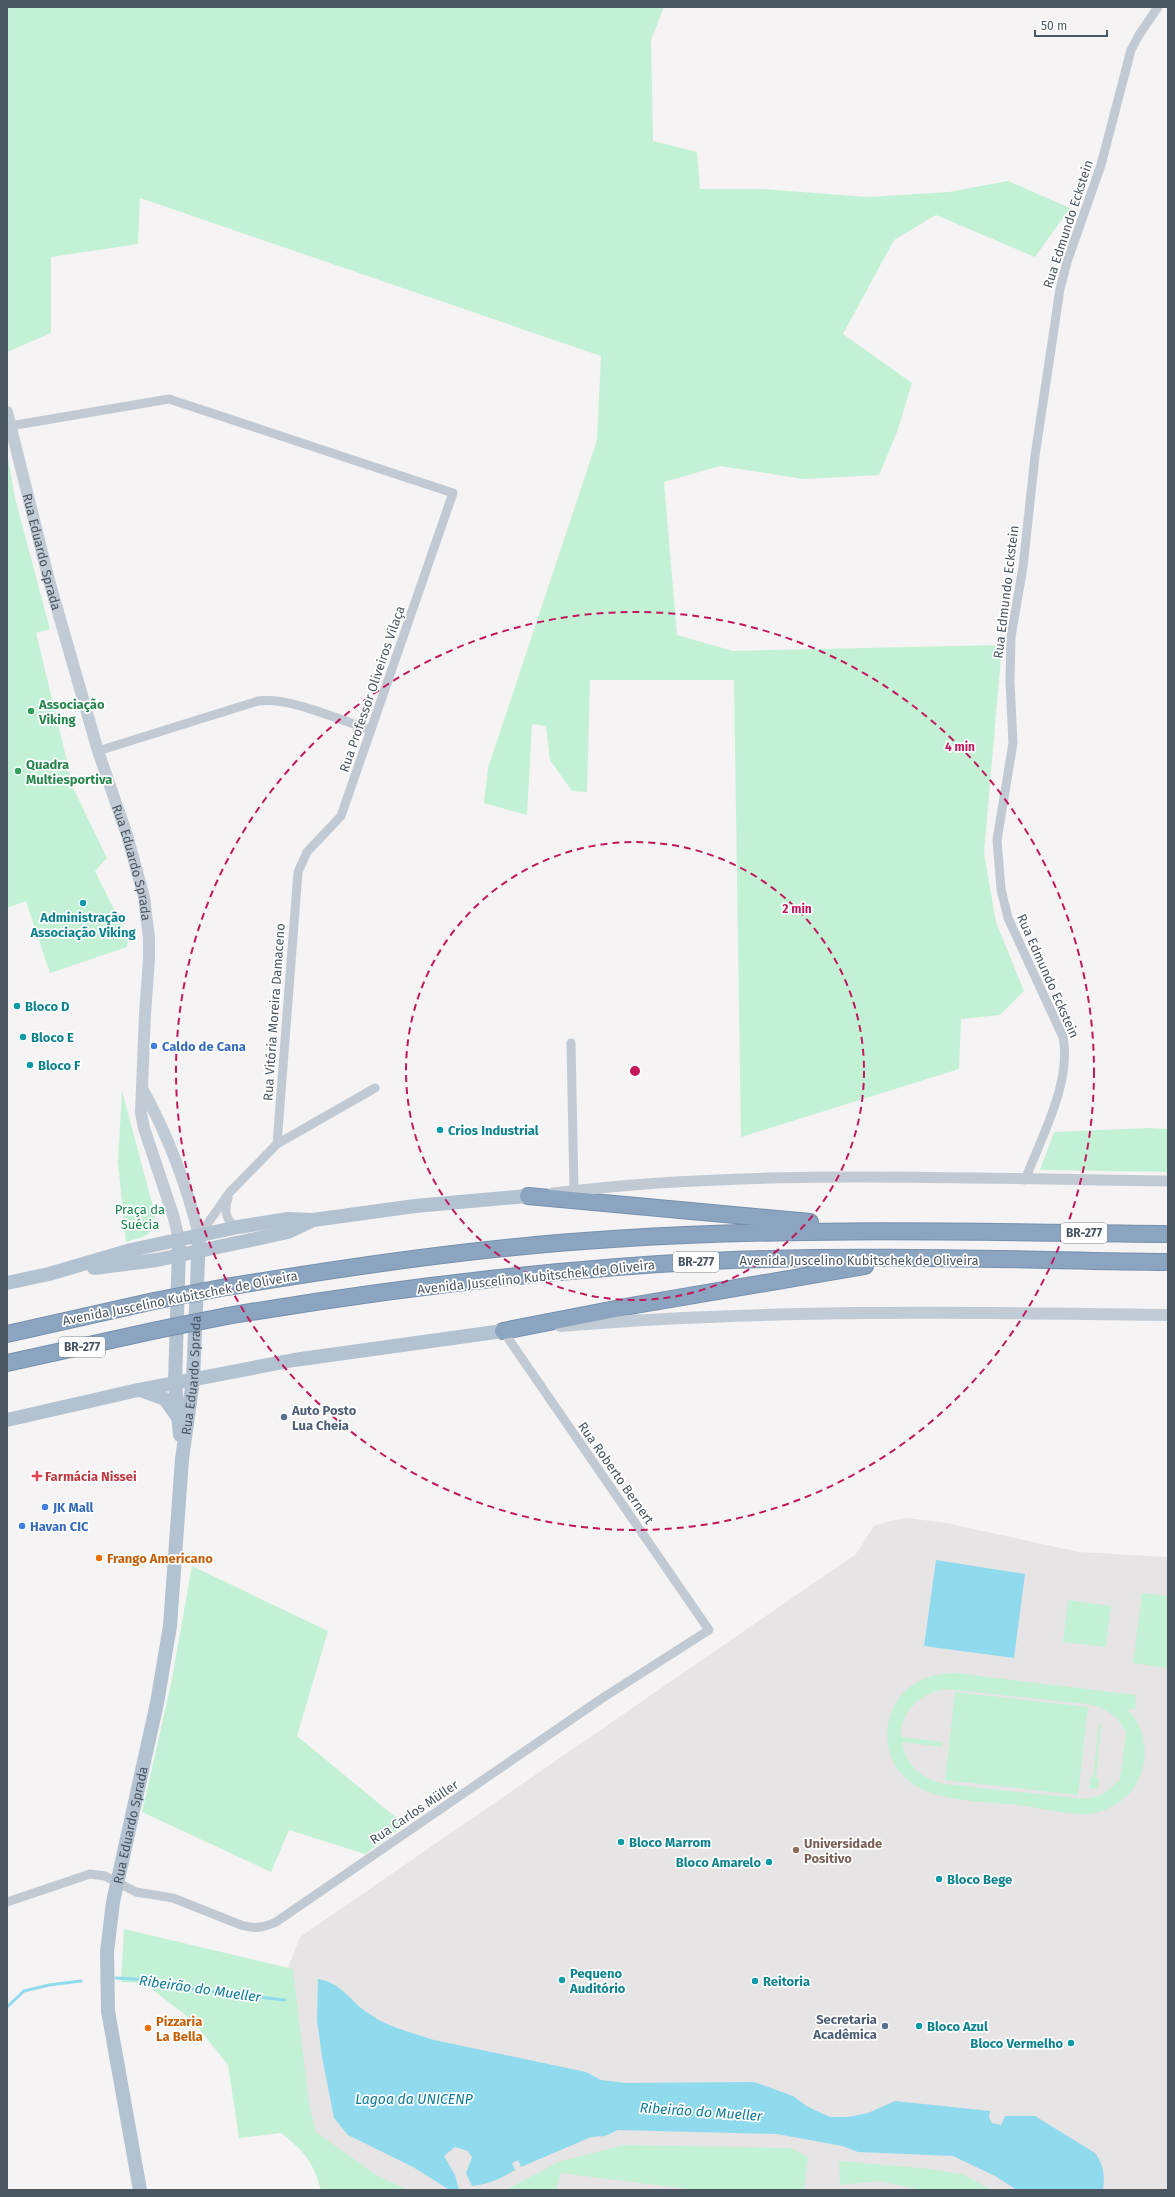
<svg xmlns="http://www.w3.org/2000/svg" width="1175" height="2197" font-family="'Fira Sans',sans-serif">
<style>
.education{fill:#e6e4e5}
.green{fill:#c3f1d5;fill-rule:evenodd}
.water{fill:#90daee}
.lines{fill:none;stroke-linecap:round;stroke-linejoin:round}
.stream{stroke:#90daee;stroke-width:3}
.motorway-casing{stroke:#7690ad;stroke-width:18}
.minor{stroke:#c1cad2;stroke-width:9}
.tertiary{stroke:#c1cad2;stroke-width:11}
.secondary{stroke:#c1cbd6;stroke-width:12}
.primary{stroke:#b3c2d1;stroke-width:14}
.motorway{stroke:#8ba5c1;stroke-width:16}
.motorway-bridge-casing{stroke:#7690ad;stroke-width:18;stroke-linecap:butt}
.motorway-bridge{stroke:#8ba5c1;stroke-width:16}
.ring{fill:none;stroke:#c2185b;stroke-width:2;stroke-dasharray:7 5}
.leisure-dot{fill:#2e9e5b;stroke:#fff;stroke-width:1.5}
.culture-dot{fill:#0f9aa8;stroke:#fff;stroke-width:1.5}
.shop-dot{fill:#3f7fe0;stroke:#fff;stroke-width:1.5}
.service-dot{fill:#5c6f8a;stroke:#fff;stroke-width:1.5}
.health-dot{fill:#e0444e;stroke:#fff;stroke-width:1.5}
.food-dot{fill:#e8710a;stroke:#fff;stroke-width:1.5}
.education-dot{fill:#8d6e63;stroke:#fff;stroke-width:1.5}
.labels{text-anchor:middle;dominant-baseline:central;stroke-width:3.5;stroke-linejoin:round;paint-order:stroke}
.shield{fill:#fff;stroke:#808990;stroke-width:1}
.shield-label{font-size:12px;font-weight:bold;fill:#4a5661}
.street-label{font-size:13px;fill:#4a5661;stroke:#fff}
.leisure-label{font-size:13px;font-weight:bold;fill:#27864d;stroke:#fff;text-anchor:start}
.culture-label{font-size:13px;font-weight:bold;fill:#0d838f;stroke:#fff;text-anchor:start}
.shop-label{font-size:13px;font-weight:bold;fill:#366cbe;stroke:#fff;text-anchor:start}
.park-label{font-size:13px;fill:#17864f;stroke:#fff}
.service-label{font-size:13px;font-weight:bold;fill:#4e5e75;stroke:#fff;text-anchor:start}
.health-label{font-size:13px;font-weight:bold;fill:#be3a42;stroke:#fff;text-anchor:start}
.food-label{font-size:13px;font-weight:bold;fill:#c56008;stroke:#fff;text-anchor:start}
.education-label{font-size:13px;font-weight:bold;fill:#785e54;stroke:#fff;text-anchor:start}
.water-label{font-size:14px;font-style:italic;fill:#0c7c9b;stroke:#fff}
.centre{fill:#c2185b;stroke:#fff;stroke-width:2}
.ring-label{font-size:12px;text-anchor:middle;font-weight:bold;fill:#c2185b;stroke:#fff;stroke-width:3.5;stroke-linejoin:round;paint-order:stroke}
</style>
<rect width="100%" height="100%" fill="#f5f3f3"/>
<!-- education -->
<path class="education" d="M908 1518 946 1523 1079 1552 1168 1557V2190H389L311 2136 285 1988 289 1965 300 1937 856 1554 874 1526 889 1521Z"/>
<!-- green -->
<path class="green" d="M7 7H664L651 40 653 141 697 152 700 189H761L868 197 949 192 1008 181 1070 208 1035 257 936 215 894 240 843 334 912 383 897 432 879 475 804 479 720 466 664 482 677 635 733 651 1002 645 984 853 996 922 1024 991 1000 1015 961 1019 959 1069 741 1137 734 680H590L587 792 572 791 550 760 546 726 532 724 527 815 484 803 488 768 597 440 601 356 140 198 138 244 51 257V333L7 352Z
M7 452 15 498 50 629 36 633 74 790 107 858 95 871 128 937 127 947 50 973 26 901 7 908Z
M122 1091 155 1214C155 1236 146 1236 126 1242L118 1162Z
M1150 1128 1168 1129V1172L1040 1170 1054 1132Z
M192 1566 328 1631 297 1736 405 1825 365 1854 289 1830 271 1872 142 1812 171 1684Z
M1142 1593 1168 1596V1668L1133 1663Z
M1068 1600 1111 1606 1106 1647 1063 1642Z
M955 1673 1136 1695 1135 1709H1127C1160 1743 1145 1799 1099 1812 1076 1818 1041 1808 1018 1805 974 1800 905 1804 890 1753 886 1739 886 1725 892 1711 902 1685 928 1673 955 1673ZM945 1689 1088 1704C1105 1707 1118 1716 1126 1732L1120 1780 1102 1795 1086 1799 944 1784C922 1779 905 1765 902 1742L942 1747 943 1742 901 1737C900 1711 921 1693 945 1689Z
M955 1692 1088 1707 1078 1795 945 1780Z
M1099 1724H1101L1096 1778H1099L1098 1789 1089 1788 1090 1777H1093Z
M124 1929 293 1969 309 2104 316 2132 376 2175 408 2190H321C313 2161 304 2151 281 2133L239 2138 228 2065 193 2021 144 1983 121 1982Z
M624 2145 791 2148 808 2157 804 2190H696L560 2173 557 2190H506L558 2162Z
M839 2161 930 2169 962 2174 992 2190H921L880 2181 840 2185Z"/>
<!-- water -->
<path class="water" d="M936 1560 1025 1574 1014 1658 924 1646Z
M318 1979C338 1982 347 1996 361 2008 366 2012 373 2016 379 2020 396 2029 416 2034 434 2040L586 2072 601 2080 626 2083 754 2082 793 2096 808 2107 830 2117H848L868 2113 895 2101 990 2111 989 2117 992 2123 1001 2125 1005 2116H1035L1095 2153C1104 2165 1105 2176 1103 2190H1017L995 2176 953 2156 858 2152 842 2146 777 2134 618 2130 605 2136 591 2137 521 2167 518 2160 512 2163 515 2170C500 2179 489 2184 472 2186L466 2173 472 2157 468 2151 455 2147 444 2156 455 2175 459 2190 448 2189 413 2167 348 2135 334 2118 322 2057 317 2020Z"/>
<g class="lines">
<!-- stream -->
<path class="stream" d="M116 1978 151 1980 182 1988 285 2000
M7 2007 24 1991 49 1985 81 1981"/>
<!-- motorway casing -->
<g class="motorway-casing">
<path id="motorway" d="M528 1196 810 1222
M226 1287C354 1266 483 1247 613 1239 797 1227 983 1232 1168 1234
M227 1316C387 1289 550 1269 712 1261 864 1254 1016 1260 1168 1262
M503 1331 636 1305 865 1266
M7 1334 154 1301
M7 1363 157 1330"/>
</g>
<!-- minor -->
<path class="minor" d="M10 426 169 399 453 493 341 816 307 852 298 872 277 1144
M98 751 258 701C291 697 339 720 371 730
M571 1043 574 1191
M1025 1180C1041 1138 1072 1082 1063 1037L1008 918 1001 889 997 840 1013 743 1010 682 1011 637 1023 567 1035 456 1060 289 1067 262 1101 165 1131 50 1139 35 1158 7
M228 1198C224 1211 225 1221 238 1227
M199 1236 229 1193 277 1144 375 1088
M7 1902 90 1874 105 1876 136 1892 173 1898 241 1925C255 1929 263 1928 276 1922L601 1699 709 1630 503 1331"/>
<!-- tertiary -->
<path class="tertiary" d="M553 1193C754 1168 966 1179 1168 1181"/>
<!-- secondary -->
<g class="secondary">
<path id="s1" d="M7 412 50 584 98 751 127 835 144 897 149 938V959L145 1014 141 1113 144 1128 174 1218 179 1240"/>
<path d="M142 1088C167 1134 187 1185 199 1236"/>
<path d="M560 1326C762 1309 965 1312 1168 1315"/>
</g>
<!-- primary -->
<g class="primary">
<path d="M179 1247 175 1383 180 1435"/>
<path d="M94 1268 157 1260 288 1232 311 1221"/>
<path d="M7 1283 49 1274 131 1250 238 1227 288 1219 313 1220 415 1206 528 1196"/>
<path d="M140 1390 165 1399 177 1416"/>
<path d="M7 1420 138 1390 294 1360 503 1331"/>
<path id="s2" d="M140 2190 108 2011 107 1952 113 1902 157 1703 170 1626 182 1459 193 1380 199 1236"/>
</g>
<!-- motorway -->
<use href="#motorway" class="motorway"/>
<!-- motorway-bridge casing -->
<g class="motorway-bridge-casing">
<path id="motorway-bridge" d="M154 1301 226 1287
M157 1330 227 1316"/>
</g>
<!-- motorway-bridge -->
<use href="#motorway-bridge" class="motorway-bridge"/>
</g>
<!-- distance rings -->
<g class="ring">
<circle cx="635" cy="1071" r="229"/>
<circle cx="635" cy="1071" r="459"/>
</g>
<!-- markers -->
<g class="leisure-dot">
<circle cx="31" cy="711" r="4"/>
<circle cx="18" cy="771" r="4"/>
</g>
<g class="culture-dot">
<circle cx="83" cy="903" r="4"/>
<circle cx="17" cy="1006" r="4"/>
<circle cx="23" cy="1037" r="4"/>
<circle cx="30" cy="1065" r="4"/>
<circle cx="440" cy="1130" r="4"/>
<circle cx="621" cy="1842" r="4"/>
<circle cx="769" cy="1862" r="4"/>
<circle cx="939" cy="1879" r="4"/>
<circle cx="562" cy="1980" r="4"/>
<circle cx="755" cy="1981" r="4"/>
<circle cx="919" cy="2026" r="4"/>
<circle cx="1071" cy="2043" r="4"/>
</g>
<g class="shop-dot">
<circle cx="154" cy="1046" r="4"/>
<circle cx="45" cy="1507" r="4"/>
<circle cx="22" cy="1526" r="4"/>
</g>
<g class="service-dot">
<circle cx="284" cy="1417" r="4"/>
<circle cx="885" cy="2026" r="4"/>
</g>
<path class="health-dot" d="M35 1470h4v4h4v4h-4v4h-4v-4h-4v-4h4z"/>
<g class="food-dot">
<circle cx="99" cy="1558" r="4"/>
<circle cx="148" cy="2028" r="4"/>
</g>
<circle class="education-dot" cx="796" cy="1850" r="4"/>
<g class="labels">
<!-- shield labels -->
<g class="shield">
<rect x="1061" y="1223" width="46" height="20" rx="3"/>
<rect x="673" y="1252" width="46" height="20" rx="3"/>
<rect x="59" y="1337" width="46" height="20" rx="3"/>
</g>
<g class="shield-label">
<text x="1084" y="1233">BR-277</text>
<text x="696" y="1262">BR-277</text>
<text x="82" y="1347">BR-277</text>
</g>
<!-- street labels -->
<g class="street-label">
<text transform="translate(1068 224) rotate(-72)">Rua Edmundo Eckstein</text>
<text stroke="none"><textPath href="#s1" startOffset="144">Rua Eduardo Sprada</textPath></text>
<text transform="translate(1006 592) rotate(-83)">Rua Edmundo Eckstein</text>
<text transform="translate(372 689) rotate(-71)">Rua Professor Oliveiros Vilaça</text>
<text stroke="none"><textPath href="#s1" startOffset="468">Rua Eduardo Sprada</textPath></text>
<text transform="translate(1048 976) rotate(66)">Rua Edmundo Eckstein</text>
<text transform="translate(274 1012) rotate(-86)">Rua Vitória Moreira Damaceno</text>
<text x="859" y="1260">Avenida Juscelino Kubitschek de Oliveira</text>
<text transform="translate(536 1277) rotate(-6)">Avenida Juscelino Kubitschek de Oliveira</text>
<text transform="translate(180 1298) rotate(-11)">Avenida Juscelino Kubitschek de Oliveira</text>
<text stroke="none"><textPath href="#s2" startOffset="825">Rua Eduardo Sprada</textPath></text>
<text transform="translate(616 1473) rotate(55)">Rua Roberto Bernert</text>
<text transform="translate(414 1812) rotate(-34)">Rua Carlos Müller</text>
<text stroke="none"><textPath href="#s2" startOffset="370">Rua Eduardo Sprada</textPath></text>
</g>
<!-- leisure labels -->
<g class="leisure-label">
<text x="39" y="704">Associação<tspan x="39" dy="15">Viking</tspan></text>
<text x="26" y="764">Quadra<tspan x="26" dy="15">Multiesportiva</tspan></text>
</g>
<!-- culture labels -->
<g class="culture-label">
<text x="83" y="917" text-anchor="middle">Administração<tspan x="83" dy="15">Associação Viking</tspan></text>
<text x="25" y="1006">Bloco D</text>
<text x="31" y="1037">Bloco E</text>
<text x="38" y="1065">Bloco F</text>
<text x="448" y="1130">Crios Industrial</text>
<text x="629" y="1842">Bloco Marrom</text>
<text x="761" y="1862" text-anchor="end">Bloco Amarelo</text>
<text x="947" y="1879">Bloco Bege</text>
<text x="570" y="1973">Pequeno<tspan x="570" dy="15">Auditório</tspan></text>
<text x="763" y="1981">Reitoria</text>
<text x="927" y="2026">Bloco Azul</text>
<text x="1063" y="2043" text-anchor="end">Bloco Vermelho</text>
</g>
<!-- shop labels -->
<g class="shop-label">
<text x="162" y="1046">Caldo de Cana</text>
<text x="53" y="1507">JK Mall</text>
<text x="30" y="1526">Havan CIC</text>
</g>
<!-- park labels -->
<g class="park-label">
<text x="140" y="1209">Praça da<tspan x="140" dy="15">Suécia</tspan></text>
</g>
<!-- service labels -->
<g class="service-label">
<text x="292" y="1410">Auto Posto<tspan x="292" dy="15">Lua Cheia</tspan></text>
<text x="877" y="2019" text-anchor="end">Secretaria<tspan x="877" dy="15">Acadêmica</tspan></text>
</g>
<!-- health labels -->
<g class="health-label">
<text x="45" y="1476">Farmácia Nissei</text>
</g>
<!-- food labels -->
<g class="food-label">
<text x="107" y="1558">Frango Americano</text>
<text x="156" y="2021">Pizzaria<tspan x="156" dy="15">La Bella</tspan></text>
</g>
<!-- education labels -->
<g class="education-label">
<text x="804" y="1843">Universidade<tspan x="804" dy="15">Positivo</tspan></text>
</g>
<!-- water labels -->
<g class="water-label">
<text transform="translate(200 1989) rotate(8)">Ribeirão do Mueller</text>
<text x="414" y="2099">Lagoa da UNICENP</text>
<text transform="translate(701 2112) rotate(4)">Ribeirão do Mueller</text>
</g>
</g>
<circle cx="635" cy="1071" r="6" class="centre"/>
<g class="ring-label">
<text x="960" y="751">4 min</text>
<text x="797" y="913">2 min</text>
</g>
<!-- border -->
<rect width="1175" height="2197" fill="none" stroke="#4a5661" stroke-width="16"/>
<!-- scale -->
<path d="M1035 30v6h72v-6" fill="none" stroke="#4a5661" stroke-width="2"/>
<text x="1041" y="30" font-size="12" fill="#4a5661" stroke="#ffffff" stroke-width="3" paint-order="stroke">50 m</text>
</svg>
